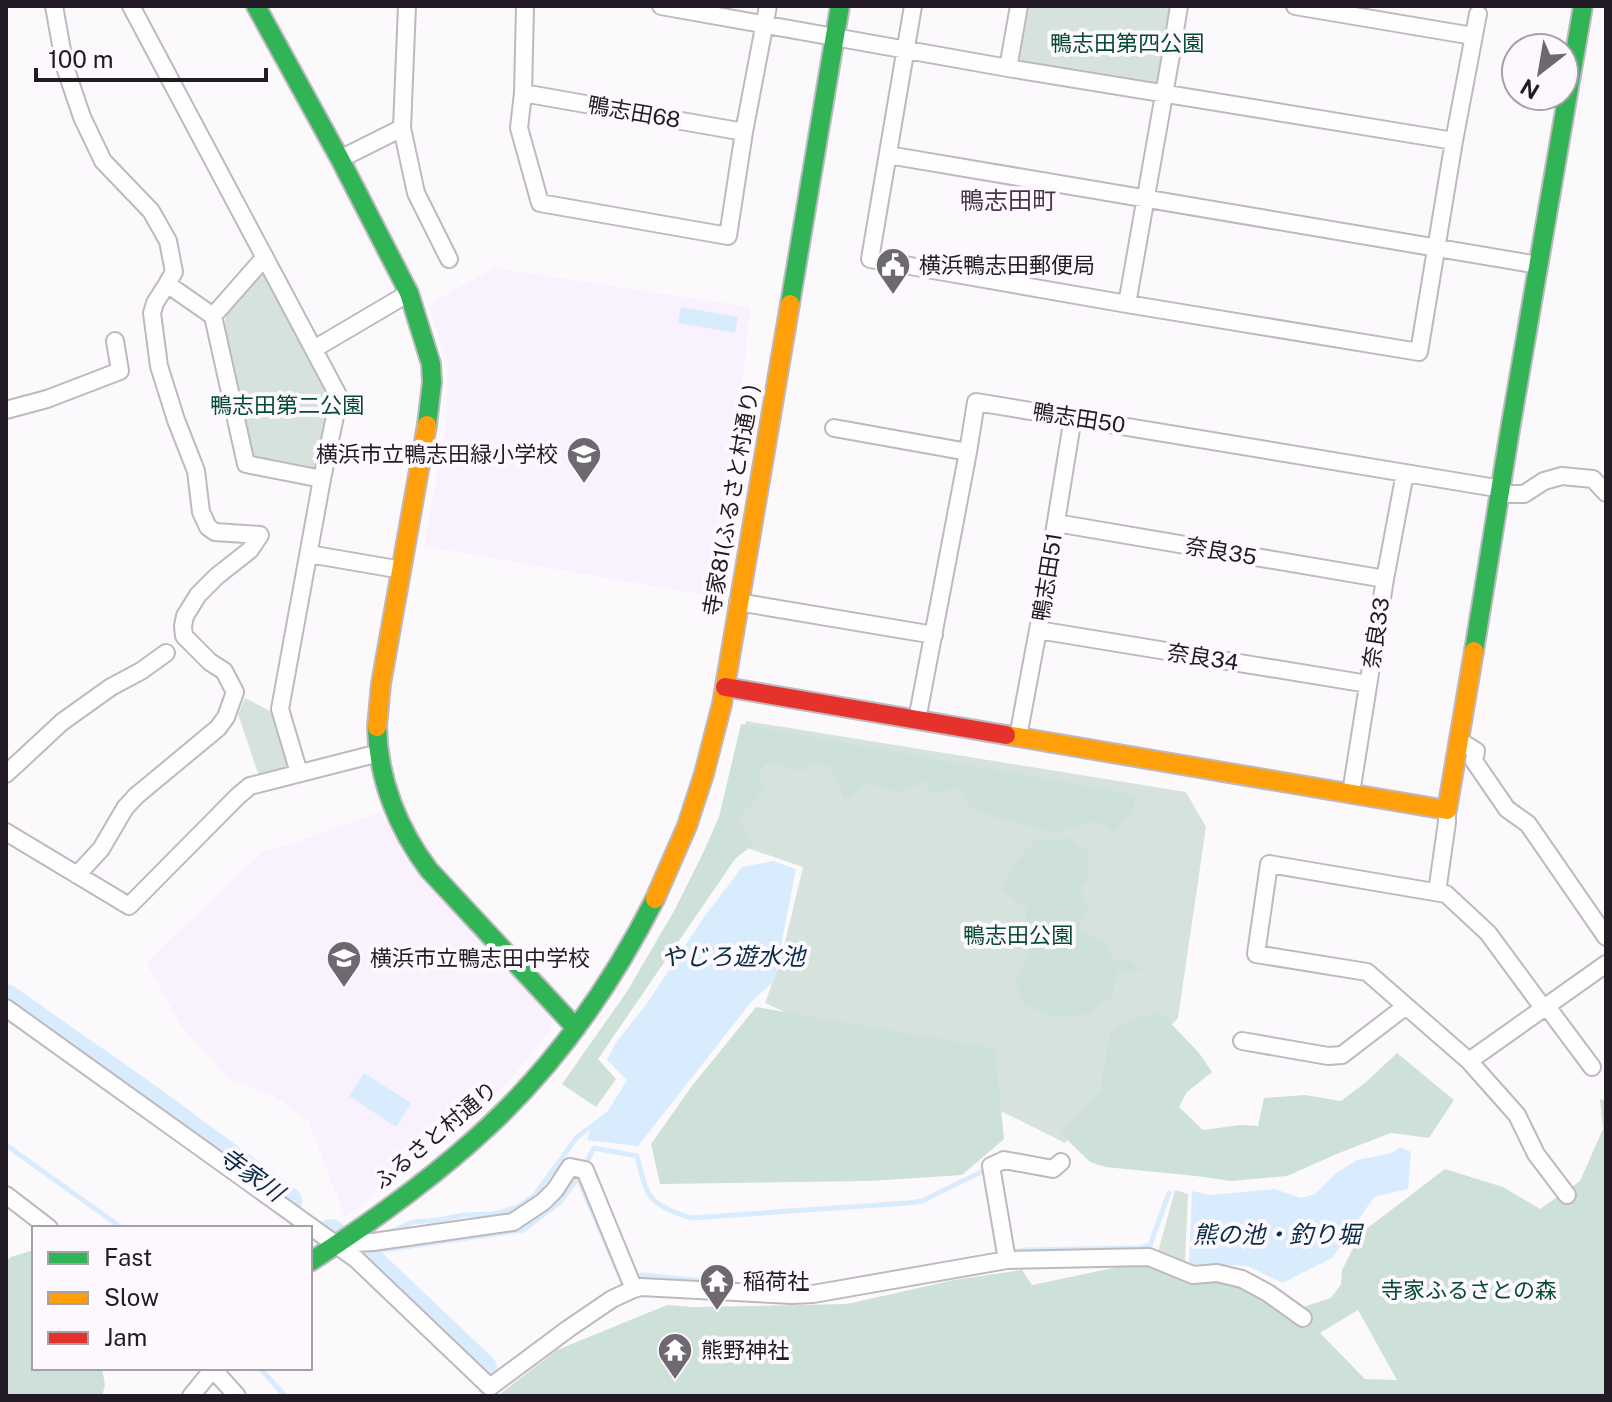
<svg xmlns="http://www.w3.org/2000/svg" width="1612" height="1402" font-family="'Public Sans','Noto Sans JP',sans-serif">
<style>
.education{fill:#faf1fe}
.green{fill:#d6e3dd}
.forest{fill:#cee1d8;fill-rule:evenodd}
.water{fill:#d8ecfe}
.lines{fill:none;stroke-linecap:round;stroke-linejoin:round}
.stream{stroke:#d8ecfe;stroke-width:5}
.river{stroke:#d8ecfe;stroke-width:28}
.street-casing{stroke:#beb9bf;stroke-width:20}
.fast-casing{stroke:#beb9bf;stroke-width:22}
.slow-casing{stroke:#beb9bf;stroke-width:22}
.jam-casing{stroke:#beb9bf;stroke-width:22}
.street{stroke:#fffeff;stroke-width:16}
.fast{stroke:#30b455;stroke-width:18}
.slow{stroke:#ff9f0a;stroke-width:18}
.jam{stroke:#e5322d;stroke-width:18}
.labels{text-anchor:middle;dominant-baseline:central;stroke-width:8;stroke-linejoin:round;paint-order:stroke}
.park-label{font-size:22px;fill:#054a31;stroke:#fdf8fe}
.street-label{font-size:22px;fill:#221a24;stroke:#fdf8fe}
.poi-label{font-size:22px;fill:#221a24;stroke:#fdf8fe;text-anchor:start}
.neighbourhood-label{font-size:24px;fill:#48364b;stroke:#fdf8fe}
.water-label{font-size:24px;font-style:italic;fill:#092d46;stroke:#fdf8fe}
</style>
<rect width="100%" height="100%" fill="#fcf9fd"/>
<!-- education -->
<path class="education" d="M495 268 750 307 722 598 424 546 446 425 448 362 428 304Z
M380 812 407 860 551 1015V1029L515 1074 458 1132 345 1217 308 1121 274 1096 229 1079 182 1027 146 963 263 851 297 842Z"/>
<!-- green -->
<path class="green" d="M1025 6H1173L1161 81 1154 86 1028 65 1018 58Z
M261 275H268L333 397 319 465 311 470 257 458 253 454 224 327 226 314Z
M245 698 272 712 289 762 284 770 259 776 238 714Z
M746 721 1186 792 1206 827 1178 1018 1065 1143 1015 1118 765 1003 781 959 803 867 718 838Z
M1175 1190 1188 1194 1185 1262 1170 1258 1158 1252Z"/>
<!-- forest -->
<path class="forest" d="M741 724 1137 795 1131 814 1114 833 1097 821 1055 833 991 816 970 808 959 789 928 793 927 781 899 792 869 784 844 799 831 768 813 761 802 771 767 763 758 776 766 789 738 819 754 844 735 859 598 1059 616 1079 596 1107 562 1084 626 993 674 911 703 853 719 817Z
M1071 838 1088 852V875L1079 889 1089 905 1081 918 1079 929 1107 943 1113 960 1129 959 1142 970 1117 973 1112 997 1086 1014 1053 1018 1025 1005 1015 984 1030 948 1024 928 1026 908 1001 890 1014 864 1035 840H1055Z
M756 1007 995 1048 1004 1139 962 1175 871 1181 660 1184 651 1144 692 1086Z
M1160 1012 1199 1053 1212 1072 1187 1092 1179 1107 1203 1130 1241 1125 1258 1126 1264 1098 1305 1095 1341 1101 1365 1083 1397 1053 1454 1100 1429 1138 1391 1133 1339 1153 1287 1176 1231 1181 1196 1176 1105 1167 1090 1162 1061 1134 1100 1090 1110 1034 1131 1019Z
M1600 1099 1606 1101V1396H501L500 1394 557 1350 667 1305 694 1307 847 1304 954 1280 1022 1270 1032 1285 1142 1262 1251 1275 1287 1312 1331 1298 1341 1284 1342 1270 1361 1233 1445 1169 1503 1187 1540 1209 1580 1181 1603 1129ZM1358 1310 1397 1380 1365 1379 1320 1333Z
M34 1250V1368H102L105 1385 102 1396H6V1261L11 1257Z"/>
<!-- water -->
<path class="water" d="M681 307 738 317 735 333 678 323Z
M773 861 796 869 774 981 752 1001 638 1146 587 1140 590 1131 603 1119 627 1080 607 1060 617 1041 646 1005 704 917 742 867Z
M364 1073 411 1103 396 1127 349 1096Z
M1400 1147 1411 1152 1408 1189 1374 1197 1332 1258 1282 1283 1248 1266 1189 1264 1192 1191 1211 1195 1275 1189 1301 1198 1315 1194 1336 1173 1357 1160 1392 1153Z"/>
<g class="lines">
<!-- stream -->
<path class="stream" d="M6 1145 122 1228
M578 1178 622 1281 643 1275 737 1284
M386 1234 413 1222 439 1220 463 1215 493 1214 518 1207 535 1195 577 1137 607 1115
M1011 1252 1025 1250 1140 1248 1150 1245 1169 1193
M362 1253 523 1230 560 1202 578 1178 594 1148 637 1156C648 1199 647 1203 691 1218L908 1203 922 1201 983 1171
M260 1368 285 1396
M481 1391 485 1396"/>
<!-- river -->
<path class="river" d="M6 998 153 1101 288 1201
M331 1233 351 1249 362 1253 483 1368"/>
<!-- street casing -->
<g class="street-casing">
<path id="street" d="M54 6 65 67 82 117 103 161 151 211 168 241 174 272 167 284
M131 6 339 397 322 479 280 709 299 773
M407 6 402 128 416 193 449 259
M525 6 523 93 519 128 540 203 728 236 744 132 768 6
M661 6 1008 68 1454 141
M913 6 870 259 1127 304 1419 352 1454 141 1478 14
M1295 6 1473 36
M1174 37 1179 6
M1008 68 1019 6
M523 93 744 132
M888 155 1538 265
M340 159 402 128
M265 257 213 316 246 464 322 479
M1127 304 1171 55
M314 349 409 293
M6 410 47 399 120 371 115 341
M834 428 968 452
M1501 494H1524L1544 481 1562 476 1593 479 1606 493
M1056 523 1385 579
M309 554 402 570
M738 602 934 635
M1038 630 1368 684
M917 720 968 452 976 402 1502 489
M1018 737 1041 614 1073 417
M1460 741 1476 751 1474 761 1507 809 1528 824 1606 937
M6 774 62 722 111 687 141 671 166 653
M1351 793 1385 579 1405 473
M6 832 129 906 238 796 250 786 379 753
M77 875 101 849 125 808 136 796 218 728 226 717 235 692 224 671 210 662 184 636 183 626 185 616 198 595 217 576 250 550 260 535 215 532 208 527 201 512 196 471 176 420 159 366 152 313 155 303 167 284 213 316
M1437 892 1447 822V810
M6 1008 356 1259 490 1387 568 1329 612 1299 634 1289 641 1287 792 1295 813 1294 1007 1260 1149 1257 1193 1275 1217 1273 1242 1279 1268 1293 1303 1318
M1242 1041 1328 1056 1342 1055 1406 1006
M1469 1061 1606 964
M6 1195 49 1228
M1567 1195 1536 1154 1517 1115 1469 1061 1367 972 1256 954 1269 864 1446 894 1488 933 1544 1009 1551 1012 1592 1067
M339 1244 373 1242 513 1222 543 1202 555 1190 570 1167 585 1170 634 1289
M1007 1260 991 1166 1004 1160 1053 1169 1061 1162
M212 1368 237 1396
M191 1396 213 1369"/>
</g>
<!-- fast casing -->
<g class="fast-casing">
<path id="fast" d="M256 6 340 159 409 293 431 364 432 382 427 425
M790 304 840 6
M1474 651 1510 430 1583 6
M377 727C378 779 398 829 429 870L576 1028
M310 1262C373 1221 435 1177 490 1125 558 1061 613 982 655 899"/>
</g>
<!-- slow casing -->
<g class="slow-casing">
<path id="slow" d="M377 727 381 684 427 425
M1006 735 1447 810 1474 651
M655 899 687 826 704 774 722 704 790 304"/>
</g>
<!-- jam casing -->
<g class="jam-casing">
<path id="jam" d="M725 687 1006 735"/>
</g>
<!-- street -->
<use href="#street" class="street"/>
<!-- fast -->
<use href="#fast" class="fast"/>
<!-- slow -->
<use href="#slow" class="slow"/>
<!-- jam -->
<use href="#jam" class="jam"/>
</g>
<!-- icons -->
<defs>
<g id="civic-pin" transform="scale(1.8)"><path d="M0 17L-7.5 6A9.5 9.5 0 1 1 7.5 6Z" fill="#6e6870" stroke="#fdf8fe"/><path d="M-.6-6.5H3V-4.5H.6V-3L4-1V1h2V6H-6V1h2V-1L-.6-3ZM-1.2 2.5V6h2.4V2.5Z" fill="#fff"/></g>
<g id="school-pin" transform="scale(1.8)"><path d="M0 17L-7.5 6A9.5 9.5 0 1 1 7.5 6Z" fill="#6e6870" stroke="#fdf8fe"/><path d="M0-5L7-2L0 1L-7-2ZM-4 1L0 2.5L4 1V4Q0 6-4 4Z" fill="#fff"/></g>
<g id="temple-pin" transform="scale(1.8)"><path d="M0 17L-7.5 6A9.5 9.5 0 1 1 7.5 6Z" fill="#6e6870" stroke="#fdf8fe"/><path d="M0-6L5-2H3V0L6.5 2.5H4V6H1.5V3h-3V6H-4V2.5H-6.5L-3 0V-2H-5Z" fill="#fff"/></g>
</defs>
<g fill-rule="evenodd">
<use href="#civic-pin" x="893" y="265"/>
<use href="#school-pin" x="584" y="454"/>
<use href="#school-pin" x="344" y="958"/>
<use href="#temple-pin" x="717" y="1281"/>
<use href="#temple-pin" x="675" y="1350"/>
</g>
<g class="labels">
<!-- park labels -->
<g class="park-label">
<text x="1127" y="43">鴨志田第四公園</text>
<text x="287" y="405">鴨志田第二公園</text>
<text x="1018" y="935">鴨志田公園</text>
<text x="1469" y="1290">寺家ふるさとの森</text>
</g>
<!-- street labels -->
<g class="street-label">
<text transform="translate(634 112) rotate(10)">鴨志田68</text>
<text transform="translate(1079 418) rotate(9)">鴨志田50</text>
<text transform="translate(731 500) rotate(-80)">寺家81(ふるさと村通り)</text>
<text transform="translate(1221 551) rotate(10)">奈良35</text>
<text transform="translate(1047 577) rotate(-81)">鴨志田51</text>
<text transform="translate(1376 633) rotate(-81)">奈良33</text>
<text transform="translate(1203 657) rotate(9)">奈良34</text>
<text transform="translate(435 1135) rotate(-40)">ふるさと村通り</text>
</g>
<!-- poi labels -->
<g class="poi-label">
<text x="919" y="265">横浜鴨志田郵便局</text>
<text x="558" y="454" text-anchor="end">横浜市立鴨志田緑小学校</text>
<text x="370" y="958">横浜市立鴨志田中学校</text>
<text x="743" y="1281">稲荷社</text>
<text x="701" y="1350">熊野神社</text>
</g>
<!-- neighbourhood labels -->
<g class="neighbourhood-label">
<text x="1008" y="200">鴨志田町</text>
</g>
<!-- water labels -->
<g class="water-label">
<text x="733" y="956">やじろ遊水池</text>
<text transform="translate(252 1174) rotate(36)">寺家川</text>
<text x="1277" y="1234">熊の池・釣り堀</text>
</g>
</g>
<!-- border -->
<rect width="1612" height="1402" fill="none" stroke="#221a24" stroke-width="16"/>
<!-- legend -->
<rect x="32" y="1226" width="280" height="144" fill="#fdf8fe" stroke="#a59fa7" stroke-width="2"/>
<rect x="48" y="1252" width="40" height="12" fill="#30b455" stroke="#a59fa7" stroke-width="2"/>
<text x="104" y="1266" font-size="24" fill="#221a24">Fast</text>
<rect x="48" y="1292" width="40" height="12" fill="#ff9f0a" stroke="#a59fa7" stroke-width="2"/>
<text x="104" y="1306" font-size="24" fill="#221a24">Slow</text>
<rect x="48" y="1332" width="40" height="12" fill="#e5322d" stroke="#a59fa7" stroke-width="2"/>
<text x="104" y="1346" font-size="24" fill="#221a24">Jam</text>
<!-- north arrow -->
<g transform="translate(1540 72) rotate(211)"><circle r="38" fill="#fdf8fe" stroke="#a59fa7" stroke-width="2"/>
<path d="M0-6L14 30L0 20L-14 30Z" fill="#6e6870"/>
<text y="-12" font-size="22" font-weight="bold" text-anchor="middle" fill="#221a24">N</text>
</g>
<!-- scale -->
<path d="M36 68v12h230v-12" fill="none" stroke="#221a24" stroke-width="4"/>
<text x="48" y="68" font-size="24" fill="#221a24" stroke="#fdf8fe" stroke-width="6" paint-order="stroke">100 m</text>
</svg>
